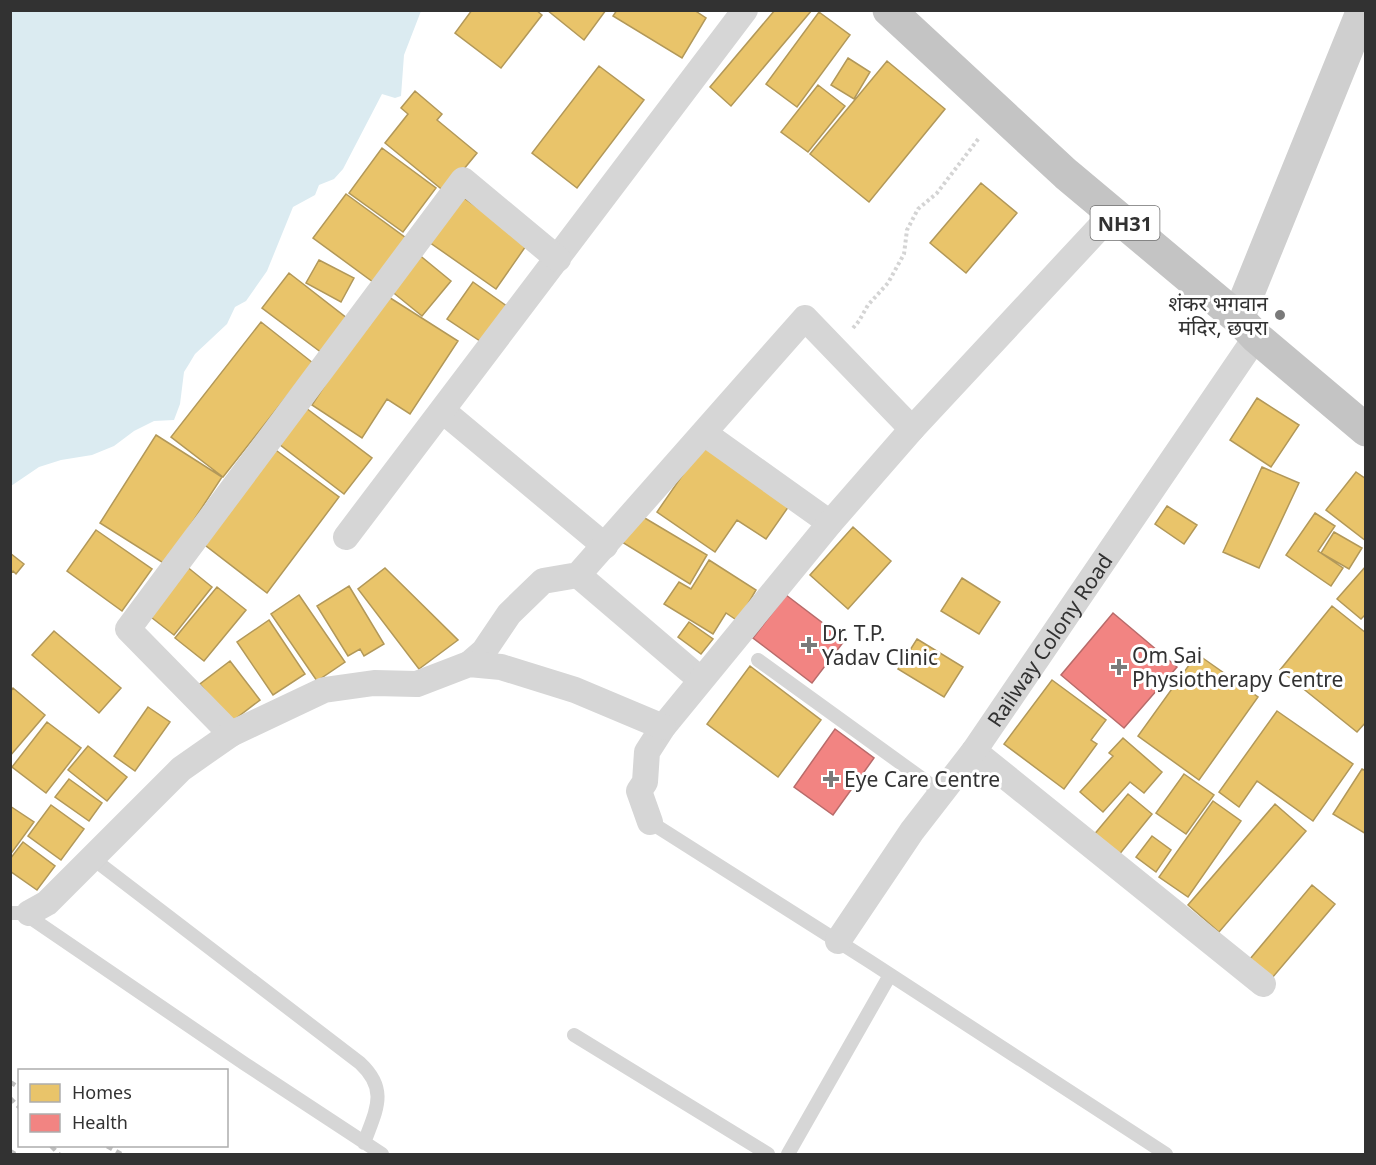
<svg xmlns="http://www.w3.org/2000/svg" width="1376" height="1165" font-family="'Noto Sans','Noto Sans Devanagari',sans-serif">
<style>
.water{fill:#dbebf1}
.homes{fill:#e9c46a;stroke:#b29859;stroke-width:1.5}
.health{fill:#f28482;stroke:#b86b6a;stroke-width:1.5}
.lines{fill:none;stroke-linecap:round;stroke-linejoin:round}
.path{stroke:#d4d4d4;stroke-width:4;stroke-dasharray:3 3;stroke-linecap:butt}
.lane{stroke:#d6d6d6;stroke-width:14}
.street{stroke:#d6d6d6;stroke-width:26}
.secondary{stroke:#cfcfcf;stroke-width:33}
.highway{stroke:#c4c4c4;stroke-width:33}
.rail{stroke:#bebebe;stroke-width:4.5;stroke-dasharray:6 4.5;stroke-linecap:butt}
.poi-dot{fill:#7a7a7a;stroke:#fff;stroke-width:2}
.labels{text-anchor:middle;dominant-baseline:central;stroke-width:6;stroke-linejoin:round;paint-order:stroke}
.shield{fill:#fff;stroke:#707070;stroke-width:1.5}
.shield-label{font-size:20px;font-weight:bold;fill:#323232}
.poi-label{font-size:21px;fill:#323232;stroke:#fff;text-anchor:start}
.street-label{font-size:21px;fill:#323232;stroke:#fff}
</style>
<rect width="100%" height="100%" fill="#fff"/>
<!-- water -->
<path class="water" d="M11 10 421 11 404 55 401 96 395 98 382 94 343 169 334 179 319 185 315 195 293 207 267 271 246 301 235 307 227 324 195 354 189 364 184 372 180 404 174 420 154 421 134 431 114 446 92 455 61 460 39 467 11 486Z"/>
<!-- homes -->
<path class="homes" d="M472 10H536L542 15 501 68 455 33Z
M547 10H606L584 40Z
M617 10H694L706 18 682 58 613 16Z
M775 10H812L731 106 710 87Z
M819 12 850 35 797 107 766 84Z
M848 58 870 72 854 99 831 85Z
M887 61 945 109 869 202 810 154Z
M599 66 644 100 577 188 532 153Z
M818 85 845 106 808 152 781 132Z
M415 91 442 114 437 120 477 153 445 192 385 143 408 114 401 108Z
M382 148 436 188 403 232 349 193Z
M981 183 1017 213 966 273 930 243Z
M346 194 406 238 373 282 313 238Z
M461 196 528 243 496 289 429 242Z
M418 254 451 281 422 316 390 290Z
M319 260 354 278 341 302 306 283Z
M289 273 348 319 322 353 262 308Z
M473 282 508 307 483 343 447 319Z
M384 294 458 341 410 414 387 399 362 438 312 405Z
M261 322 313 363 223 477 171 437Z
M1257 398 1299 425 1271 467 1230 440Z
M306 408 372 458 344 494 279 444Z
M156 435 222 477 165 564 100 523Z
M704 444 791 503 766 539 737 520 715 552 657 512Z
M273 448 339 497 267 593 201 542Z
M1262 467 1299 483 1259 568 1223 552Z
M1356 472 1366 479V541L1326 510Z
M1167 506 1197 525 1184 544 1155 524Z
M1315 513 1335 526 1318 551 1343 568 1331 586 1286 555Z
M638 514 707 555 690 584 622 542Z
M853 527 891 561 848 609 810 575Z
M96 530 152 569 122 611 67 571Z
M1334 532 1362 548 1349 569 1321 553Z
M10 553 24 564 16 574 13 571 10 574Z
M709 560 756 590 738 621 726 613 713 634 664 604 679 582 691 589Z
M186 566 212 587 174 635 147 614Z
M1366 566V614L1361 619 1337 599Z
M385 568 458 640 419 669 358 589Z
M962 578 1000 602 979 634 941 611Z
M349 586 384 644 364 656 360 649 348 656 317 606Z
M217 587 246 610 204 661 175 638Z
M299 595 345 662 317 681 271 614Z
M1332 606 1366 633V722L1357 732 1280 670Z
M269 620 305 674 273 695 237 642Z
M689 622 713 639 701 654 678 637Z
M54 631 121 688 99 713 32 655Z
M917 639 963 667 944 697 898 669Z
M1197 654 1258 697 1199 780 1138 736Z
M230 661 260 700 230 723 200 684Z
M750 666 821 720 778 777 707 724Z
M1052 680 1106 720 1091 740 1097 744 1064 789 1004 744Z
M13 688 45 715 10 756V692Z
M148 707 170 722 135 771 114 756Z
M1277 711 1353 764 1313 821 1257 781 1239 807 1219 792Z
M47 722 81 748 46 793 12 767Z
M1123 738 1162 772 1144 793 1130 782 1103 812 1080 792 1113 756 1109 753Z
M88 746 127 777 107 801 68 770Z
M1362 769 1366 771V834L1333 814Z
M1184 774 1214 795 1186 834 1156 813Z
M69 779 102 803 89 821 55 797Z
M1128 794 1152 814 1118 856 1093 836Z
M1213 801 1241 821 1188 897 1159 877Z
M1275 804 1306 831 1219 932 1188 905Z
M51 805 84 829 61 860 28 836Z
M10 806 34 822 10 855Z
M1152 836 1171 850 1156 872 1136 857Z
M23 842 55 866 37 890 10 871V859Z
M1312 885 1335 904 1272 978 1250 959Z"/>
<!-- health -->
<path class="health" d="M786 595 845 640 812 683 753 638Z
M1113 613 1177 667 1124 728 1061 675Z
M835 729 874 758 833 815 794 787Z"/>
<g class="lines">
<!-- path -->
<path class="path" d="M853 328 859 321 868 305 888 283 904 254 907 230 918 209 937 193 979 138"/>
<!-- lane -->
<path class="lane" d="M758 660 942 793
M650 822 869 961 1166 1154
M92 858 360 1063C389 1090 376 1110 364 1143
M10 913H29
M25 914 245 1064 382 1154
M574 1035 768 1154
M788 1154 890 975"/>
<!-- street -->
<g class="street">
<path d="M443 411 605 546"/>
<path d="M704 433 830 523"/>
<path d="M346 537 745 10"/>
<path d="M578 575 701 680"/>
<path d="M469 664 484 651 509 614 543 581 578 575 805 318 912 429"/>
<path d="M231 734 128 629 463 180 558 259"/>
<path d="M974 751 1263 984"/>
<path d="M650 822 639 791 645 782 647 752 663 727 830 523 912 429 1113 213"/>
<path d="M29 913 47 903 181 769 231 734 324 690 374 683 417 684 469 664 501 667 575 690 663 727"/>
<path id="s1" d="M838 941 912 831 974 751 1256 337"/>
</g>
<!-- secondary -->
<path class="secondary" d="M1238 318 1363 10"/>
<!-- highway -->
<path class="highway" d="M889 10 1066 174 1238 318 1256 337 1366 430"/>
<!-- rail -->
<path class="rail" d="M10 1082 20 1088
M10 1098 20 1108
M51 1146 59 1154
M107 1146 121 1154
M10 1151 15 1154"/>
</g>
<!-- markers -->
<g class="poi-dot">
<circle cx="1280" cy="315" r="6"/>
<path d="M806 636h6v6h6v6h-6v6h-6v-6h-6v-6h6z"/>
<path d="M1116 658h6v6h6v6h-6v6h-6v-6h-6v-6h6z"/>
<path d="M828 770h6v6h6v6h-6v6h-6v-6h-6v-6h6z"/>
</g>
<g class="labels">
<!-- shield labels -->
<rect class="shield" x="1090.5" y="206" width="69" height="34" rx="4.5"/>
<g class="shield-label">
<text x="1125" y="223">NH31</text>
</g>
<!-- poi labels -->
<g class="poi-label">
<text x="1268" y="303" text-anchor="end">शंकर भगवान<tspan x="1268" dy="24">मंदिर, छपरा</tspan></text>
<text x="822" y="633">Dr. T.P.<tspan x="822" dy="24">Yadav Clinic</tspan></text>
<text x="1132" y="655">Om Sai<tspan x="1132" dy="24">Physiotherapy Centre</tspan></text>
<text x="844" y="779">Eye Care Centre</text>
</g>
<!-- street labels -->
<g class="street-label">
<text stroke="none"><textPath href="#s1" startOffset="368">Railway Colony Road</textPath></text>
</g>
</g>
<!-- border -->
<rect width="1376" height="1165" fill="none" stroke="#323232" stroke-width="24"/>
<!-- legend -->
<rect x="18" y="1069" width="210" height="78" fill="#ffffff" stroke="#adadad" stroke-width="1.5"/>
<rect x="30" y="1084" width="30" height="18" fill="#e9c46a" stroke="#adadad" stroke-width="1.5"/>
<text x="72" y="1099" font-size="18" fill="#323232">Homes</text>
<rect x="30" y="1114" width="30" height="18" fill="#f28482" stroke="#adadad" stroke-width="1.5"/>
<text x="72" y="1129" font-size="18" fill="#323232">Health</text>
</svg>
